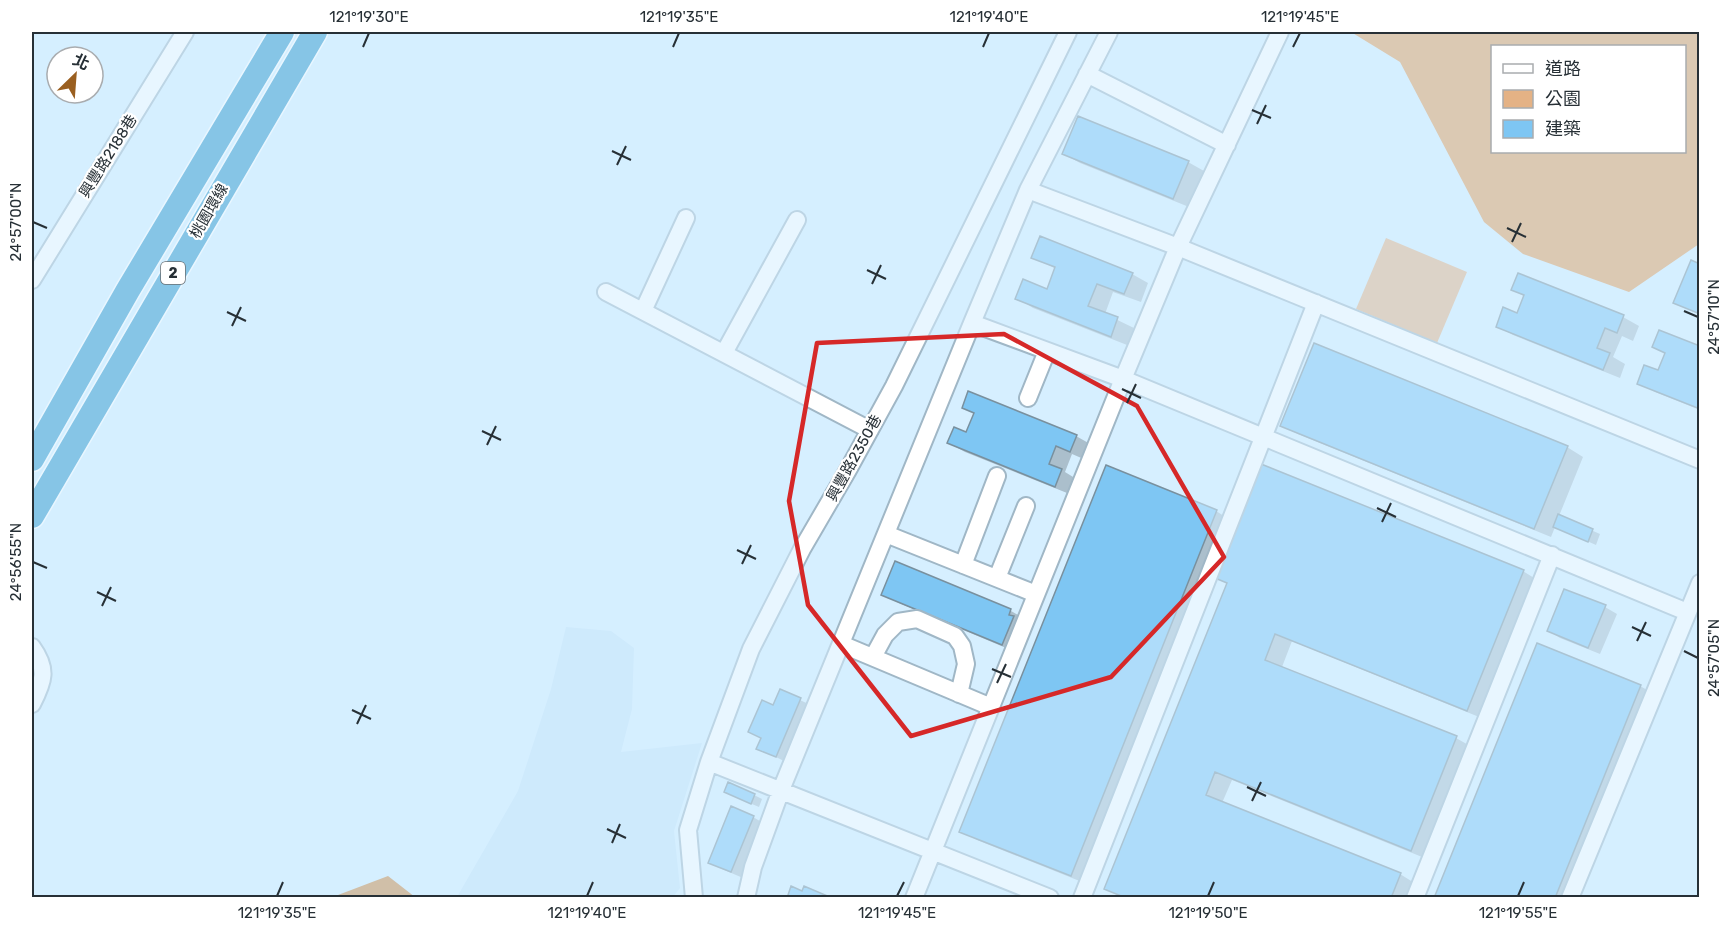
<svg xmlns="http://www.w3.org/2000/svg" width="1731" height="929" font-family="Rubik,'Noto Sans TC',sans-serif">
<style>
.built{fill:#c5e4f9}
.green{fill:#e4b285}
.forest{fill:#e29b57;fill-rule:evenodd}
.water{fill:#ca853f}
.shadow{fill:#0003}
.building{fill:#7ec6f3;stroke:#79909e;stroke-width:1.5}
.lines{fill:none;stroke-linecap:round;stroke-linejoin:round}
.minor-casing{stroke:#a0b7c6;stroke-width:20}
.highway-casing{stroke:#fff;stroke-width:27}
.minor{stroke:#fff;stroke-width:16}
.highway{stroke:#2792c8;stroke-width:24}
.marked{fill:none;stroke:#d62828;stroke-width:4.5;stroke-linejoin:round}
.ticks{fill:none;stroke:#273036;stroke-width:2}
.labels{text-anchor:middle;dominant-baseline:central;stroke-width:4.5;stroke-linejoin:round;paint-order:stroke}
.shield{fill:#fff;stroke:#686e72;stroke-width:1.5}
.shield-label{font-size:14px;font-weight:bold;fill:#273036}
.street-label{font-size:15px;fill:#273036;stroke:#fff}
.neatline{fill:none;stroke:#273036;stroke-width:2}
.ticks-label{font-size:15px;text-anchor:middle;fill:#273036}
</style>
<rect width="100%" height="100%" fill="#d6efff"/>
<!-- built -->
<path class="built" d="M566 627 611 631 634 648 632 709 621 752 702 743 674 831 680 888 672 898 457 897 518 791 551 689Z"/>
<!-- green -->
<path class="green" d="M1386 238 1467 272 1437 343 1356 309Z"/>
<!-- forest -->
<path class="forest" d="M1351 32H1699V244L1629 292 1523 254 1484 222 1400 62ZM1492 46H1684V152H1492Z"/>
<!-- water -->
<path class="water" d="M388 876 415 897H335L338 895Z"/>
<!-- shadow -->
<path class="shadow" d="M1064 154 1188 162 1204 171 1189 207 1080 163Z
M1033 257 1132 274 1148 283 1141 302 1113 292 1105 314 1134 328 1127 345 1033 308 1017 298 1048 291 1056 269Z
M1700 265V315L1675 303Z
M1512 289 1623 317 1639 326 1633 341 1622 336 1613 357 1625 364 1620 378 1513 335 1497 326 1518 315 1525 297Z
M1654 347 1700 348V410L1655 392 1639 383 1659 372 1666 354Z
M964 407 1076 436 1092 445 1086 460 1072 454 1065 472 1078 480 1072 495 965 452 949 443 967 434 975 414Z
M1282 425 1567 447 1583 457 1559 516 1600 534 1596 545 1555 527 1551 537 1298 434Z
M1216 511 1232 521 1087 884 977 840 961 831Z
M896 563 1011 611 1027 620 1018 653 899 603 883 594Z
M1523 571 1539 581 1484 719 1292 641 1282 667V668L1456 738 1472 747 1427 859 1232 780 1222 803 1400 874 1416 884 1411 898H1123L1106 888 1228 584 1217 578Z
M1605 607 1617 614 1600 654 1560 638 1549 631Z
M1640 686 1656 695 1574 898H1436Z
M780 691 813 706 788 763 758 748Z
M754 795 762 799 759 807 733 796Z
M753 817 765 824 743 878 722 869 710 862Z"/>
<!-- building -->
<path class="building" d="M1078 116 1189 161 1173 199 1062 154Z
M1040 236 1133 273 1124 294 1097 284 1088 306 1118 317 1111 337 1015 299 1023 279 1047 289 1055 267 1031 258Z
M1691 260 1700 264V314L1673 303Z
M1518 273 1624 315 1617 333 1605 328 1597 348 1610 353 1603 370 1496 327 1503 307 1517 313 1524 295 1511 290Z
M1659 330 1700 346V409L1637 384 1644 365 1658 370 1665 353 1652 347Z
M1314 343 1568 446 1534 529 1280 426Z
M968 391 1077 435 1070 452 1056 446 1049 464 1062 469 1055 487 947 443 954 427 966 432 974 413 962 408Z
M1261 464 1524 570 1467 711 1275 634 1265 660 1457 736 1411 851 1215 772 1206 795 1401 873 1391 898H1126L1104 889 1227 583 1215 578Z
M1106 465 1217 510 1071 876 959 832Z
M1558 514 1593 529 1588 542 1553 527Z
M895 561 1011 609 1009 615 1014 616 1002 645 881 595Z
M1564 589 1606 605 1588 648 1547 631Z
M1537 643 1641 685 1555 898H1434Z
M780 689 801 698 776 757 756 749 761 738 748 732 762 700 773 705Z
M728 782 755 794 751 804 724 792Z
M731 806 754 816 731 872 708 863Z
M791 886 802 891 804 886 832 898H787Z"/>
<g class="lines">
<!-- minor casing -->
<g class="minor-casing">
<path id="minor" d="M1087 74 1227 145
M1028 190 1178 247 1700 460
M32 280 185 32
M606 292 870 430
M643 311 686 218
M972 323 1123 379 1687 612
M724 353 797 220
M1028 398 1047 351
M886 534 1036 594
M963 565 997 476
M997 578 1026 506
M841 644 991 707
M32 647C48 669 44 681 32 704
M873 657 885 635 898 622 917 619 955 636 962 646 966 664 959 694
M709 762 1050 898
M694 898 688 830 709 762 751 649 802 549 848 470 894 386 1068 32
M746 898 753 867 781 790 972 323 1028 190 1109 32
M914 898 1123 379 1178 247 1280 32
M1082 898 1316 303
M1415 898 1552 555
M1570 898 1700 583"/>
</g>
<!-- highway casing -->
<g class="highway-casing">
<path id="highway" d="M32 459 128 290 282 32
M32 516 315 32"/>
</g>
<!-- minor -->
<use href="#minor" class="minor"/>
<!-- highway -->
<use href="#highway" class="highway"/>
</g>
<!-- marked area -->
<path d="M0 0H1731V929H0ZM1004 334 1137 406 1224 557 1111 677 911 736 808 605 789 501 817 343Z" fill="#d6efff" fill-opacity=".55" fill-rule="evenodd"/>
<path class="marked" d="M1004 334 1137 406 1224 557 1111 677 911 736 808 605 789 501 817 343Z"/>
<!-- ticks -->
<path class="ticks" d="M363 47 369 33M673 47 679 33M983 47 989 33M1293 47 1300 33M1252 110 1271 118M1257 124 1266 105M612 151 631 160M617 165 626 146M33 222 47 228M1507 228 1526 237M1512 242 1521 223M867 270 886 279M872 284 881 265M1684 311 1698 317M227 312 246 321M232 326 241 307M1122 389 1141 398M1127 403 1136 384M482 431 501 440M487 445 496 426M1377 508 1396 517M1382 522 1391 503M737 550 756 559M33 562 47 568M742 564 751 545M97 592 116 601M102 606 111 587M1632 627 1651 636M1637 641 1646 622M1684 651 1698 658M992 669 1011 677M997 683 1006 664M352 710 371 719M357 724 366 705M1247 787 1266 796M1252 801 1261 782M607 829 626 838M612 843 620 824M277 896 283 882M587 896 593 882M897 896 904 882M1208 896 1214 882M1518 896 1524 882"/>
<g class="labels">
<!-- shield labels -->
<rect class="shield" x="161" y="262" width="24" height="22" rx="4.5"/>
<g class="shield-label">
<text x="173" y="273">2</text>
</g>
<!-- street labels -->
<g class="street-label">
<text transform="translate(108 156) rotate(-58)">興豐路2188巷</text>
<text transform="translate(209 211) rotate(-60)">桃園環線</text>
<text transform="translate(854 458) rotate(-61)">興豐路2350巷</text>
</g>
</g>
<!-- border -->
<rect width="1731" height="929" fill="none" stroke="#ffffff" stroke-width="66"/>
<!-- legend -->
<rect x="1491" y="45" width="195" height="108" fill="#ffffff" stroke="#a9acaf" stroke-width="1.5"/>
<rect x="1503" y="64" width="30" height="9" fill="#ffffff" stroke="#a9acaf" stroke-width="1.5"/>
<text x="1545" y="75" font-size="18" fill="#273036">道路</text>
<rect x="1503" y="90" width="30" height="18" fill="#e4b285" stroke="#a9acaf" stroke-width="1.5"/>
<text x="1545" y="105" font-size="18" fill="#273036">公園</text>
<rect x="1503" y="120" width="30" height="18" fill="#7ec6f3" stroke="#a9acaf" stroke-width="1.5"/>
<text x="1545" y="135" font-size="18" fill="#273036">建築</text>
<!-- north arrow -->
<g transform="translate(75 75) rotate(25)"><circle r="28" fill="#ffffff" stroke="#a9acaf" stroke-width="1.5"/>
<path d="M0-4.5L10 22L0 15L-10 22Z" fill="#9a5f20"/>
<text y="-9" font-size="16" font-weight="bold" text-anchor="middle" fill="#273036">北</text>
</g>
<rect x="33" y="33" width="1665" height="863" class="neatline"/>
<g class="ticks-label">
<text x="369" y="22">121°19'30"E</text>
<text x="679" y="22">121°19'35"E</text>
<text x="989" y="22">121°19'40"E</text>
<text x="1300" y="22">121°19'45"E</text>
<text transform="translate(16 222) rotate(-90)" y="5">24°57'00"N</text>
<text transform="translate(1714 317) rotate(-90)" y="5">24°57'10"N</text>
<text transform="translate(16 562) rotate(-90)" y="5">24°56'55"N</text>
<text transform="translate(1714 658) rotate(-90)" y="5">24°57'05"N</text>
<text x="277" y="918">121°19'35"E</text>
<text x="587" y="918">121°19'40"E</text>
<text x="897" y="918">121°19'45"E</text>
<text x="1208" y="918">121°19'50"E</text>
<text x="1518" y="918">121°19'55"E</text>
</g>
</svg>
